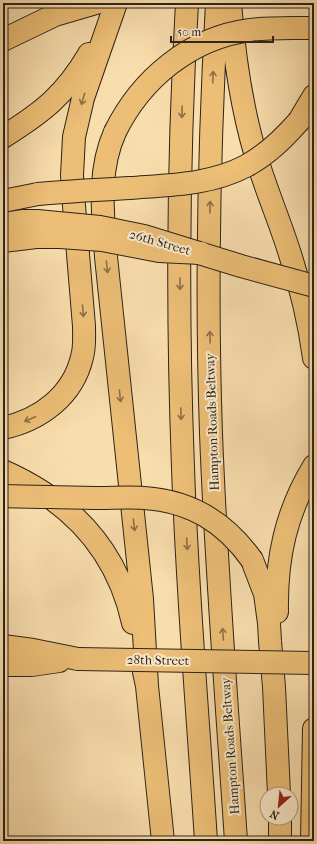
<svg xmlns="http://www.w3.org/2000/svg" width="317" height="844" font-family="'IM FELL French Canon',serif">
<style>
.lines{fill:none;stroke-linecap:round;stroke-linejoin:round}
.major-casing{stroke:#2c2319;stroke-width:24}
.highway-casing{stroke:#2c2319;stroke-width:24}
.major{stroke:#ecbe76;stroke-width:22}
.highway{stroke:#ecbe76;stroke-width:22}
.major-bridge-casing{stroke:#2c2319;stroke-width:24;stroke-linecap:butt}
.highway-bridge-casing{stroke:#2c2319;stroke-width:24;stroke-linecap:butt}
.major-bridge{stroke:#ecbe76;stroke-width:22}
.highway-bridge{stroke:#ecbe76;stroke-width:22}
.oneway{stroke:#8c7048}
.labels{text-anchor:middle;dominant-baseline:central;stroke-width:4;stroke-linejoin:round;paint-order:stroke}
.street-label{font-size:13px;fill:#2c2319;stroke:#fae9ca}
</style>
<rect width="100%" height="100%" fill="#f8ddad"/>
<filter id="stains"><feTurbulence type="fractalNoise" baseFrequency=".005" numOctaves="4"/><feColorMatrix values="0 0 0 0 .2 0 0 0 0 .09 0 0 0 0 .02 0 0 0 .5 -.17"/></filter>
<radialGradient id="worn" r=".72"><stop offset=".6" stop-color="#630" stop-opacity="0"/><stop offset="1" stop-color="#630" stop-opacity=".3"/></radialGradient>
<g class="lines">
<!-- major casing -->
<g class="major-casing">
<path id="major" d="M3 40 55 15 96 3
M3 224 22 221H37
M3 646 33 650 78 659
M3 665H32L59 661"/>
</g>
<!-- highway casing -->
<g class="highway-casing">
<path id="highway" d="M187 3C178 157 177 312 183 467 187 591 198 716 206 841
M217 3C209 146 206 290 211 433 216 569 227 705 236 841
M230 3C234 55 241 106 256 156 265 187 278 217 288 248 300 284 309 320 314 358
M299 121 314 96
M115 132C97 172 103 215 106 257L142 599 147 686
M3 137C43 112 65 95 89 54
M3 201 38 194
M3 241 36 237
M3 428C40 420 73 396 82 357 85 347 84 337 84 326L74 206 72 175 74 137 83 98 116 3
M3 471C71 501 117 549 133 623
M252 560 265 594 269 623 270 641 274 687 279 794
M277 612C276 558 286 512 314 466
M144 672 147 686 163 841
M280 818V841
M312 841 314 729"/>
</g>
<!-- major -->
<use href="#major" class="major"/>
<!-- highway -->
<use href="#highway" class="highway"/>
<!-- major-bridge casing -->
<g class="major-bridge-casing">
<path id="major-bridge" d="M37 221 100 227 144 236 241 266 314 286
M78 659 314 663"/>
</g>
<!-- highway-bridge casing -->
<g class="highway-bridge-casing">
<path id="highway-bridge" d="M115 132C141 79 190 38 250 30 271 27 292 28 314 28
M38 194C69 191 99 190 130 188 169 185 210 185 246 166 267 155 283 139 299 121
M36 237H60L102 240 159 251 201 253
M3 496C35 497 67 497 98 498 114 498 129 497 144 498 191 501 225 522 252 560"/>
</g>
<!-- major-bridge -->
<use href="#major-bridge" class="major-bridge"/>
<!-- highway-bridge -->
<use href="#highway-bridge" class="highway-bridge"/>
</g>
<!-- one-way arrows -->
<defs><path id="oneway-shaft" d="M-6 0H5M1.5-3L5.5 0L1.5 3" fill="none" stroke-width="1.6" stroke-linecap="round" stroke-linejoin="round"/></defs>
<g class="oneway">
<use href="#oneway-shaft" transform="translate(213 77) rotate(-88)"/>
<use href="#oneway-shaft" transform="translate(83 99) rotate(106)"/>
<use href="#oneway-shaft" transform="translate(182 112) rotate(92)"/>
<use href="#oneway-shaft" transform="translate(210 207) rotate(-89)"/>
<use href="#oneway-shaft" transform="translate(107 267) rotate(84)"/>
<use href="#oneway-shaft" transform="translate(180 284) rotate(90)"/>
<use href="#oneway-shaft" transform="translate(83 311) rotate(85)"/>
<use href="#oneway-shaft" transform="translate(210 337) rotate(-91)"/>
<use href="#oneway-shaft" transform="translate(120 396) rotate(84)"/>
<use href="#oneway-shaft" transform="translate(181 414) rotate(88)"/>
<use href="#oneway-shaft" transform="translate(30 419) rotate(157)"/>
<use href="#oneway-shaft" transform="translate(134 525) rotate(84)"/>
<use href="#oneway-shaft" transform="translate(187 544) rotate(87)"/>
<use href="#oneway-shaft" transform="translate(223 634) rotate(-94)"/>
</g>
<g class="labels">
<!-- street labels -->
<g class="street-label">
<text transform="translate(160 242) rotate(16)">26th Street</text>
<text transform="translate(212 422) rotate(-92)">Hampton Roads Beltway</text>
<text transform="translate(158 660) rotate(1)">28th Street</text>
<text transform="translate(230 746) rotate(-94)">Hampton Roads Beltway</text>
</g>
</g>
<!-- margin -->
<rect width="317" height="844" fill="none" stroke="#f8ddad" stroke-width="16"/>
<rect x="4" y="4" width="309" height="836" fill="none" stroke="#2c2319" stroke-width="2"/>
<rect x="8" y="8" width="301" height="828" fill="none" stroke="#2c2319"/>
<!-- north arrow -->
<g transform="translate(279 806) rotate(207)"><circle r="19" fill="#fae9ca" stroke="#a89a83"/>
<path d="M0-3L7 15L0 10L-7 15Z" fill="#8f2418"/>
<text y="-6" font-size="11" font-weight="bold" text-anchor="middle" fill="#2c2319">N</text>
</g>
<!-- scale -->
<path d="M171 36v6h102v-6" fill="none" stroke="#2c2319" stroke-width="2"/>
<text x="177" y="36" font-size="12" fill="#2c2319" stroke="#fae9ca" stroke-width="3" paint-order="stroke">50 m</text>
<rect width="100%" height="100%" filter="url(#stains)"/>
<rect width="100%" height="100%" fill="url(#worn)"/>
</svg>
